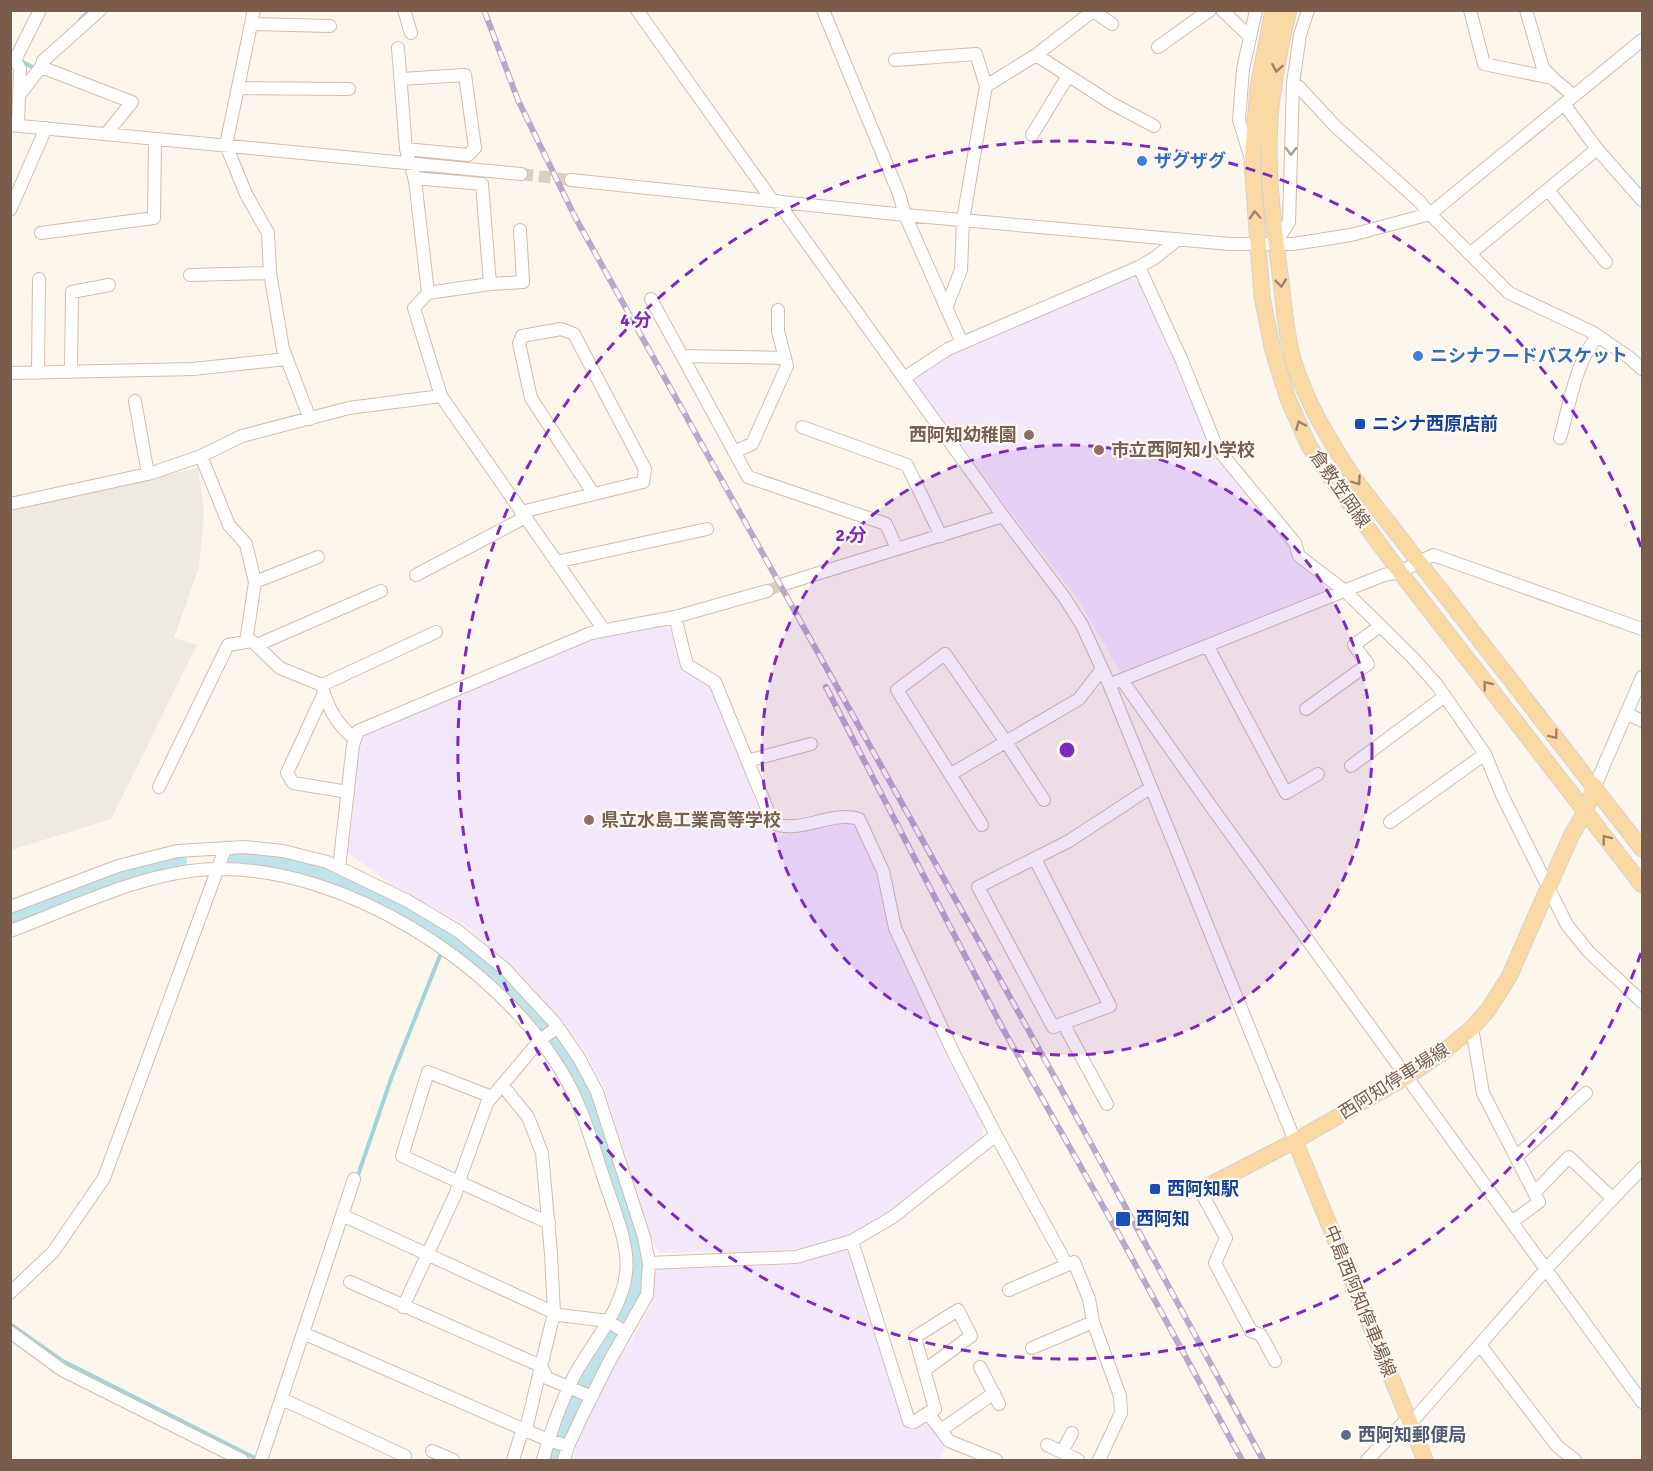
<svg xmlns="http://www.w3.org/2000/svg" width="1653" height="1471" font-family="Signika,'Noto Sans JP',sans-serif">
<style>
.industrial{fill:#efe9e4}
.education{fill:#f3e8fa}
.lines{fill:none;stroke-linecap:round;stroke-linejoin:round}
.stream{stroke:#a5d3da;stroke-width:4}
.river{stroke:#bfe3e8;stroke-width:22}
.minor-tunnel{stroke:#dcd0c4;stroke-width:12;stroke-dasharray:12 6;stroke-linecap:butt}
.minor-casing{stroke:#d1beb0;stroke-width:14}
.major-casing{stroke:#dad1cd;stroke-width:17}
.minor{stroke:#fff;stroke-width:12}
.major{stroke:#fbd9a5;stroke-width:15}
.rail-casing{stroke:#b9a8c9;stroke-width:6}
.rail{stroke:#fffaf3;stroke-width:4;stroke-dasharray:11;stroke-linecap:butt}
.oneway{stroke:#a18267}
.oneway2{stroke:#af9d94}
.ring{fill:none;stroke:#7b2cbf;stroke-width:3;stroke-dasharray:10 8}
.shop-dot{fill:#3f7fe0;stroke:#fffaf3;stroke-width:2}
.transit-dot{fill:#1a4fb4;stroke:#fffaf3;stroke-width:2}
.education-dot{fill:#8d6e63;stroke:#fffaf3;stroke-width:2}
.service-dot{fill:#5c6f8a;stroke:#fffaf3;stroke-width:2}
.labels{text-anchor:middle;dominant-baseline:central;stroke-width:4.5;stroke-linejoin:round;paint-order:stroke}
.shop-label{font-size:18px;font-weight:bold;fill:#366cbe;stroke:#fffaf3;text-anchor:start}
.transit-label{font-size:18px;font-weight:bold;fill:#164399;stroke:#fffaf3;text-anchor:start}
.education-label{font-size:18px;font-weight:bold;fill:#785e54;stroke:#fffaf3;text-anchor:start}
.street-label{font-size:18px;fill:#7a5c4d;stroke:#fffaf3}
.service-label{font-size:18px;font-weight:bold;fill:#4e5e75;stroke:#fffaf3;text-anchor:start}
.centre{fill:#7b2cbf;stroke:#fffaf3;stroke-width:3}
.ring-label{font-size:18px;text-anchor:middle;font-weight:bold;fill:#7b2cbf;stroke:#fffaf3;stroke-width:4.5;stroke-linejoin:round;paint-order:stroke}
</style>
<rect width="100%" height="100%" fill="#fdf6ec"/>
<!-- industrial -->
<path class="industrial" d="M198 468 204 513 199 567 174 638 197 645 111 819 11 850 10 511Z"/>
<!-- education -->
<path class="education" d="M1129 277 1144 285 1205 430 1293 545 1338 591 1123 676 1077 598 913 386 914 378 951 350Z
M665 624 674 633 684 670 711 687 774 837 847 821 855 825 873 860 948 1060 984 1126 982 1137 889 1213 854 1233 829 1243 777 1252 660 1253 654 1245 603 1085 585 1053 564 1022 515 971 465 925 389 883 347 852 353 810 357 746 364 735 594 639Z
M851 1247 907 1422 928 1416 947 1443 939 1460H572L582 1427 615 1363 633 1338 652 1302 654 1270 792 1265Z"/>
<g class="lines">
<!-- stream -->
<path class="stream" d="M80 20 90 10
M10 54H11
M21 61 34 68
M451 944 455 941
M357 1178 392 1076 441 953
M10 1324 61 1360 257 1459"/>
<!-- river -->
<path class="river" d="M232 859C245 860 259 860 273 862 380 884 489 950 555 1038 585 1078 598 1125 612 1171 623 1205 638 1240 637 1276 637 1299 618 1322 607 1341 597 1359 587 1378 577 1397 567 1417 561 1439 553 1460
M10 919 104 883 176 862"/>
<!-- minor-tunnel -->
<path class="minor-tunnel" d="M521 174 571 180
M767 591 784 584"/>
<!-- minor casing -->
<g class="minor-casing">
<path id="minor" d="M254 10 226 145 246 194 268 233 270 273 283 349 310 419
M404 10 411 33
M637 10 772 200
M823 10 899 194 905 215 962 343
M1222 10 1250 37
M1470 10 1484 64 1552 78
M1526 10 1543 68 1556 81 1574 96
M251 24 330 26
M1158 47 1210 10
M398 48 406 149 415 180 428 293
M1036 55 1111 103 1154 126
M15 60 20 69 18 125
M15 60 40 10
M895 60 976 54 986 86
M41 67 43 61 100 10
M401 79 465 75 475 148 468 155 406 149
M1293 83 1299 87 1336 127 1419 201 1430 214 1509 293 1592 332 1630 358 1642 369
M238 88 349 89
M20 94 41 67 132 102 106 134
M1564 104 1597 149 1642 200
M10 125 521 174
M1032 135 1068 76
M1251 159 1239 120 1243 69 1256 10
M414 178 482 184 490 284 428 293 414 308 441 396 604 630
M571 180 905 215 1230 244H1293L1351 235 1430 214 1642 40
M1548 190 1606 262
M777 201 1003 516 1064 597 1082 625 1109 684 1295 1141
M10 210 46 128
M41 233 154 218 155 140
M1275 244 1289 222 1293 83 1300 35 1308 10
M1471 253 1597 149
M1139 267 1182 361 1217 448 1295 543 1299 556 1345 591 1413 658 1437 685 1485 754 1502 795 1567 925 1589 952 1642 1002
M190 275 270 273
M490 284 523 282 520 230
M651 299 748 477 886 524 897 549
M946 308 961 270 963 220 986 86 1036 55 1093 11 1112 24
M682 356 785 358
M71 372 72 292 109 285
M10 373 193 369 287 359
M38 373 39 279
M904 378 948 349 1139 267 1156 257 1178 239
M135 401 148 474
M802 427 907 465 941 536
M1560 438C1569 408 1576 359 1598 336
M734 452 752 444 787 366 778 331V310
M201 456 229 525 246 544 255 582 246 642
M10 504 152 473 201 456 242 436 349 408 441 396
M521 512 643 482 645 469 574 334 561 329 522 336 519 343 531 398 593 493
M556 562 707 529
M416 575 524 518
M255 582 318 557
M784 584 1003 516
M257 645 381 591
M1208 647 1286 793 1318 774
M1122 680 1215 812 1642 1402
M1116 682 1384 575 1400 572 1433 555 1642 629
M322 685 436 632
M323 695 287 773 293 783 348 792
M1306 709 1368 664 1354 645 1380 626
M1626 713 1642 721
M747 761 811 744
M1351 766 1445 696
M951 774 1079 699 1102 669
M1595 786 1642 677
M159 787 228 645 252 641 280 668 322 685C325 703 339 729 355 738
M1390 822 1485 754
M982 825 897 690 945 654 1006 742 1044 800
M1035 859 1110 1006 1053 1027 978 887 1069 841 1150 788
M339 868 353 745 358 731 591 633 675 617 767 591
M10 907 118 866 177 851 245 847 283 851 327 862 406 900 458 931 505 969 555 1023 579 1058 597 1092 644 1237 649 1263 647 1295 609 1362 584 1412 568 1446 564 1460
M10 931C75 907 147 870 217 869 344 867 495 962 560 1069 581 1102 591 1139 603 1176 612 1205 630 1244 626 1273 622 1311 591 1344 574 1376 561 1403 550 1432 543 1460
M1063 1023 1107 1104
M1472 1028 1483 1093 1539 1202 1513 1221
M502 1085 528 1117 542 1153 551 1254 554 1313 526 1429
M492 1097 428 1072 402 1156 549 1223
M996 1135 1067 1265 1074 1262 1089 1299 1093 1322 1120 1396 1121 1413 1099 1460
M1516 1157 1586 1093
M1200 1190 1226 1238 1215 1263 1251 1331 1261 1335 1275 1361
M1534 1193 1569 1157 1613 1199
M342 1215 559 1315 608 1321 625 1332
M852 1241 909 1421 914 1422 928 1413 949 1441 996 1460
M649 1263 796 1257 852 1241 893 1217 996 1135 955 1056 895 928 883 871 859 819C831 810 800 835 773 823L715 682 687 665 675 617
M350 1282 541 1366 547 1378 592 1397
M1009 1290 1067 1265
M10 1293 53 1252 104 1178 225 849
M403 1307 456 1193 459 1181 487 1103 540 1040 558 1027
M10 1332 62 1370 242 1460
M303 1333 548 1440 568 1446
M1480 1345 1557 1446 1575 1460
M1032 1348 1093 1322
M980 1367 999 1404
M925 1370 971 1336 958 1310 915 1337 935 1409 928 1413
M282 1399 405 1456
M1410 1424 1547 1268 1642 1168
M941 1430 994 1393
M1047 1445 1078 1460
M432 1451 453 1460
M1062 1452 1072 1433
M261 1460 354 1179
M513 1460 523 1428
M1367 1460 1408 1418"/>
</g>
<!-- major casing -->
<g class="major-casing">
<path id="major" d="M1273 10 1258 87 1252 163 1262 297 1273 351 1288 399 1309 446 1328 474 1400 572 1642 885
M1289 10C1282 37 1277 64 1273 91 1264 151 1272 214 1280 274 1284 302 1285 331 1293 359 1306 403 1331 443 1356 481L1642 849
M1295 1141 1425 1460
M1200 1190 1295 1141 1408 1076 1442 1053 1472 1028 1488 1010 1509 977 1571 836 1585 812 1595 786"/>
</g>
<!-- minor -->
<use href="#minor" class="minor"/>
<!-- major -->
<use href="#major" class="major"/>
<!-- rail casing -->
<g class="rail-casing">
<path id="rail" d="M484 10 518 100 575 217 1064 1094 1263 1460
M826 687 1003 1029 1117 1231 1242 1460"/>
</g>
<!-- rail -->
<use href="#rail" class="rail"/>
</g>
<!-- one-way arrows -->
<defs><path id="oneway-chevron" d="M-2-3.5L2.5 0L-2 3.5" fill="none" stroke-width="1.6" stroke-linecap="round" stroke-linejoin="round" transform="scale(1.5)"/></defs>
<g class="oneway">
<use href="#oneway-chevron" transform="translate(1277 68) rotate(100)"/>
<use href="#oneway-chevron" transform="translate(1255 215) rotate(-93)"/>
<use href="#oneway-chevron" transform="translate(1281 283) rotate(84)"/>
<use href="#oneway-chevron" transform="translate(1300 425) rotate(-114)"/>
<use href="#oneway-chevron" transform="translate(1357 481) rotate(54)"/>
<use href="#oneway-chevron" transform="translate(1487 685) rotate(-128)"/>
<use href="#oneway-chevron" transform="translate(1554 735) rotate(52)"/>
<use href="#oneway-chevron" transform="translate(1606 839) rotate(-128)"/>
</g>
<use class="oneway2" href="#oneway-chevron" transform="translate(1291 151) rotate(91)"/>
<!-- distance rings -->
<circle cx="1067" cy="750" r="305" fill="#7b2cbf" fill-opacity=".12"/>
<g class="ring">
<circle cx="1067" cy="750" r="305"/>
<path d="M1641 953A609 609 0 1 1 1641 547"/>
</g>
<!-- markers -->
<g class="shop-dot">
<circle cx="1142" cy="161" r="6"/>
<circle cx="1418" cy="356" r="6"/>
</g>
<g class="transit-dot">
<rect x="1354" y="418" width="12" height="12" rx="3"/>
<rect x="1149" y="1183" width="12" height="12" rx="3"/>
<rect x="1115" y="1211" width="16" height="16" rx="3"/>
</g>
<g class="education-dot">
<circle cx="1029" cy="435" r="6"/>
<circle cx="1099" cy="450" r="6"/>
<circle cx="589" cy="820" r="6"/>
</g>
<circle class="service-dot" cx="1346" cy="1435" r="6"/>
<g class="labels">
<!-- shop labels -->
<g class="shop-label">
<text x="1154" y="161">ザグザグ</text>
<text x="1430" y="356">ニシナフードバスケット</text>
</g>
<!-- transit labels -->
<g class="transit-label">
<text x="1372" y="424">ニシナ西原店前</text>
<text x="1167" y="1189">西阿知駅</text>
<text x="1136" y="1219">西阿知</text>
</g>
<!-- education labels -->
<g class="education-label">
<text x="1017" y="435" text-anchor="end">西阿知幼稚園</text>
<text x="1111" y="450">市立西阿知小学校</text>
<text x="601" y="820">県立水島工業高等学校</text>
</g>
<!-- street labels -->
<g class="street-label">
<text transform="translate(1340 489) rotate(55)">倉敷笠岡線</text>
<text transform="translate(1394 1081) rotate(-32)">西阿知停車場線</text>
<text transform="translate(1360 1301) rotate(68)">中島西阿知停車場線</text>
</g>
<!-- service labels -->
<g class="service-label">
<text x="1358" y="1435">西阿知郵便局</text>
</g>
</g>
<circle cx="1067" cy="750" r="9" class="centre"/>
<g class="ring-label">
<text x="636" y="326">4 分</text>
<text x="851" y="541">2 分</text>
</g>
<!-- border -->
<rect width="1653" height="1471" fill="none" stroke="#7a5c4d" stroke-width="24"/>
</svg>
